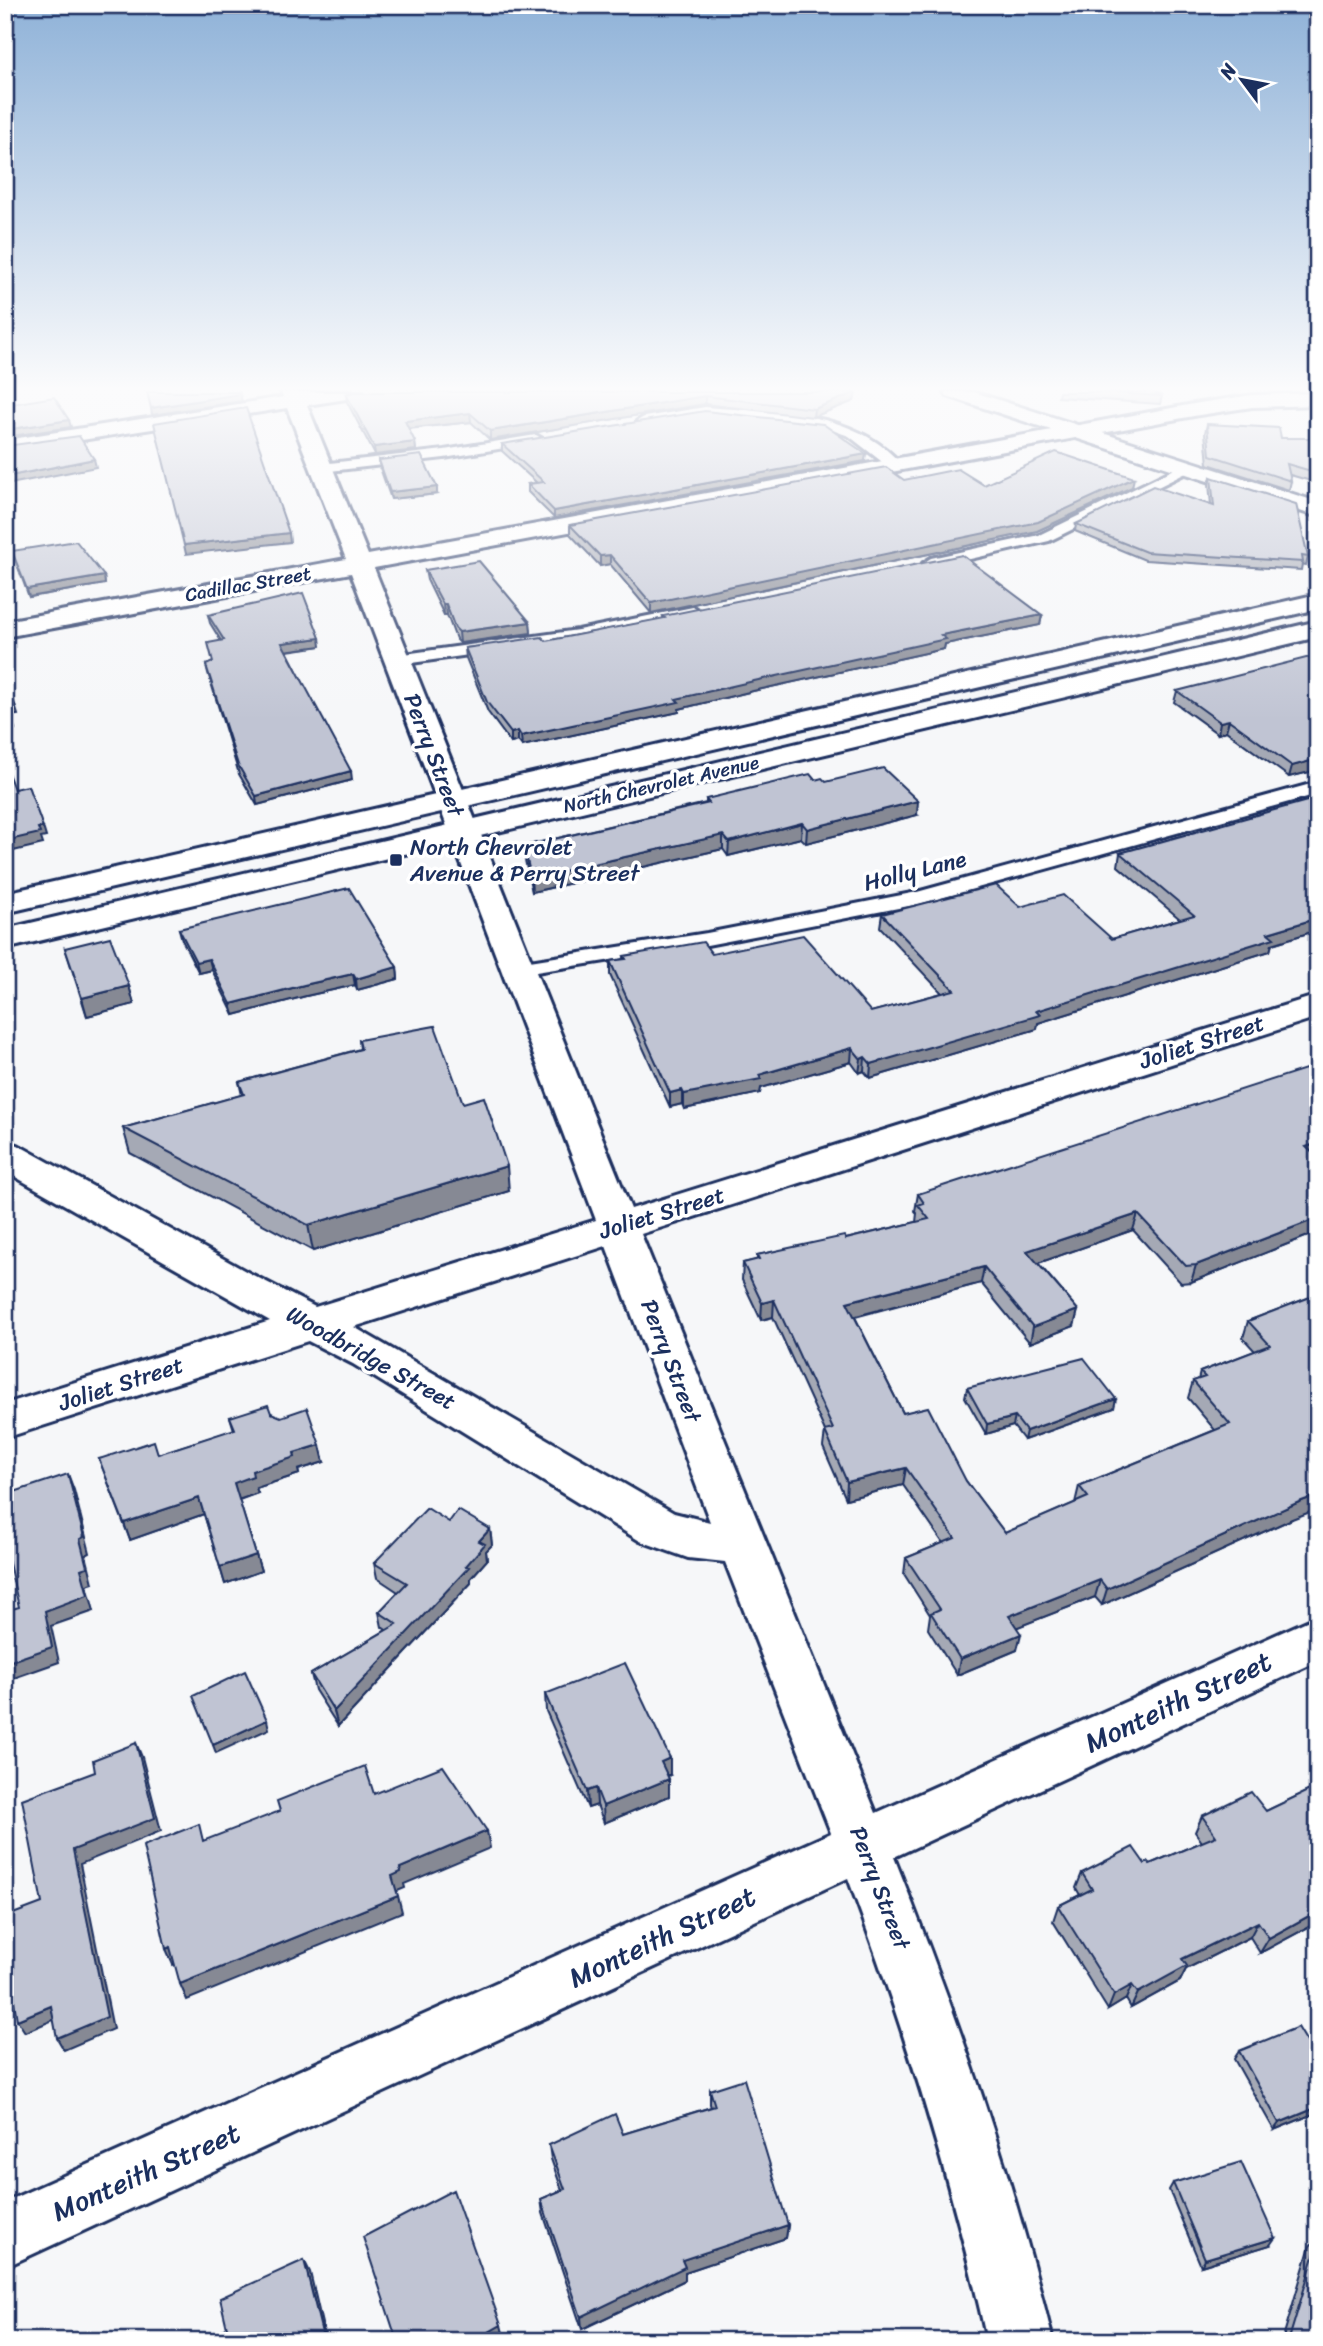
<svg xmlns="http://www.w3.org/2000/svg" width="1323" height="2346" font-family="Sriracha,sans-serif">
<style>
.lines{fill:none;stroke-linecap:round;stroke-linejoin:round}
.service-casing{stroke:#1b2f5e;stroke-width:6}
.minor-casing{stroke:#1b2f5e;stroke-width:6}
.tertiary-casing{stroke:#1b2f5e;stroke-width:6}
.service{fill:#fff;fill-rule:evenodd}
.minor{fill:#fff;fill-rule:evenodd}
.tertiary{fill:#fff;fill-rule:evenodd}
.wall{fill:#a5a9b5;stroke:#1b2f5e;stroke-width:2}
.shaded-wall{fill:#868994;stroke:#1b2f5e;stroke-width:2}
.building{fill:#c0c4d3;stroke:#1b2f5e;stroke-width:2}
.poi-dot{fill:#1b2f5e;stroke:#fff;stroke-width:2.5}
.labels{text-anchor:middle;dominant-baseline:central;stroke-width:7;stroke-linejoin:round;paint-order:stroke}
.far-street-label{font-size:19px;fill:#1b2f5e;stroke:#fff}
.street-label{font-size:23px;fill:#1b2f5e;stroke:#fff}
.poi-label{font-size:23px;fill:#1b2f5e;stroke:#fff;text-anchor:start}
.near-street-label{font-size:28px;fill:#1b2f5e;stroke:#fff}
</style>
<rect width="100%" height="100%" fill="#f6f7f9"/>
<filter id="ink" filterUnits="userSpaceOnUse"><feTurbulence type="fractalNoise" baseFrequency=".0143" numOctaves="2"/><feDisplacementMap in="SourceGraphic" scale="14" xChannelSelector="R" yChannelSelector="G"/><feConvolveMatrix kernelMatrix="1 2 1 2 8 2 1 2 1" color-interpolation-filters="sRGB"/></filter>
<g filter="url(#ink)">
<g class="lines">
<!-- service casing -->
<g class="service-casing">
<path id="service" d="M705 407C773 413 853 408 902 465L895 469 890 468 849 436 821 426 705 415 644 425 637 421 644 417Z
M536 435 543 439 541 442 444 458 321 472 314 468 321 464 444 450Z
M1187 463 1192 464V470L1049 541 931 568 923 563 931 558 1039 535Z
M693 607 701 612 699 615 578 640 397 665 389 660 397 655 578 630Z
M1318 782V794L919 904 707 945 517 975 509 974 506 969 509 964 517 963 707 933 917 892Z"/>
</g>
<!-- minor casing -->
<g class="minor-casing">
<path id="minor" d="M281 392H363L360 396 353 398 307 405 368 555 1199 403 1252 395 1318 393V405L1252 407 1199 415 374 568 631 1209 1318 995V1017L641 1234 876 1813 1318 1616V1661L894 1857C958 2017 1012 2173 1053 2341H987C952 2183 905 2030 848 1878L5 2267V2202L831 1833 725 1562 688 1558 640 1541 353 1364 308 1341 5 1438V1404L270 1321 5 1171V1141L18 1145 251 1274 315 1307 596 1220 351 573 5 637V621L346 559 287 408 5 452V440L283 397ZM606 1246 710 1522 674 1513 354 1327Z"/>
</g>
<!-- tertiary casing -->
<g class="tertiary-casing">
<path id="tertiary" d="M944 392H974L1318 502V517L947 396Z
M1318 594V609L5 913V893Z
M1318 621V637L5 949V929Z"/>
</g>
<!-- service -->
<use href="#service" class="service"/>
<!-- minor -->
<use href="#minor" class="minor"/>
<!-- tertiary -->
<use href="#tertiary" class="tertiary"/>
</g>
<!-- wall -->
<path class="wall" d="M354 392H856L854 401 813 417 705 404 490 440 471 422 408 429 415 442 416 450 375 455 347 402 346 394Z
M1059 392H1153L1162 396 1160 404 1058 397Z
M1207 424 1281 438H1318V483L1290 475 1291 481 1289 490 1208 464 1205 433Z
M502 444 865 461 554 518 528 492V484L537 483 502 451Z
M379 460 437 494 391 499 380 468Z
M1211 477 1308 557 1306 565 1302 564 1301 570 1145 560 1075 531 1076 524 1211 505 1209 484Z
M904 480 984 485 1132 487 1037 531 651 613 610 564 600 566 570 534V525Z
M12 551 104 576 105 584 29 597Z
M425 570 530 622 531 633 460 643 456 639 447 615H444L427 580Z
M208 615 321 646 287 651 352 780 257 805 239 774 208 673 206 665 213 663 221 641 210 623Z
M1042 615 1040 625 945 644 944 649 753 691 679 709V712L522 746 518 741 511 743 488 712 466 658 465 648 546 641 663 619V616Z
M1177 691 1318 770 1289 777 1226 731 1218 734 1174 702Z
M815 780 826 782 917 815 806 843 801 838 728 856 723 849 532 892 525 860 524 846 706 803V799Z
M1318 798V930L1272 944 1270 951 1038 1023 1037 1029 870 1078 864 1071 859 1073 851 1062 761 1088 760 1093 684 1109 682 1104 670 1107 610 975V961L624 959V956L712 954 871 1012 942 993 880 927 882 914 1020 907 1112 939 1180 919 1118 866 1120 853Z
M179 929 397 967 398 979 357 990 355 985 306 996 234 1015 212 970 199 973 182 940Z
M65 948 129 986 134 1004 87 1016Z
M359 1040 463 1103 509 1191 313 1251 130 1153 123 1128 242 1095 239 1082 360 1049Z
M1318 1158V1238L1313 1234 1191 1282 1181 1283 1133 1230 1038 1263 1078 1310 1074 1326 1030 1343 981 1283 855 1317 903 1413 966 1481 1005 1533 1075 1503 1079 1486 1215 1430 1188 1398 1193 1381 1198 1380 1200 1372 1255 1351 1243 1338 1248 1321 1318 1294 1292 1519 1102 1605 1095 1597 1017 1627V1650L957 1675 928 1629 930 1615 904 1574 906 1558 943 1543 903 1485 846 1499 823 1447 825 1431 773 1317 761 1320 742 1280 743 1263 757 1260V1255L846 1239 916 1222 917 1213 915 1211 918 1194Z
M967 1388 1114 1408 1024 1440 1013 1426 986 1434 965 1397Z
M271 1413 324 1462 298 1470 299 1474 256 1488 258 1493 239 1500 261 1571 225 1584 204 1514 130 1540 99 1459 158 1454 234 1430 230 1417Z
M449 1522 490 1529 492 1545 486 1551 487 1560 471 1578V1583L338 1726 315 1690 311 1674 386 1630 382 1627 379 1612 398 1592 377 1578 374 1563Z
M545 1694 670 1775 667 1776 669 1796 604 1823 597 1805 588 1808 546 1711Z
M1318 1786V1922L1260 1953 1250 1937 1186 1969 1180 1981 1131 2008 1126 1999 1108 2010 1053 1921 1058 1906 1080 1895 1076 1888 1082 1873 1150 1864 1202 1842 1195 1832 1202 1816 1266 1811Z
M1239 2051 1318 2060V2112L1274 2130 1234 2059Z
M710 2090 788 2225 786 2238 685 2272V2280L582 2329 543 2213 541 2199 562 2190 551 2159 549 2145 623 2134 711 2107 710 2104Z
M1173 2183 1270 2245 1201 2266 1169 2190Z
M1318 2236V2341H1282L1310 2246Z"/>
<!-- shaded-wall -->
<path class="shaded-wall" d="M856 392 854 401 813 417 814 409Z
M240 394 242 401 152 415 151 408Z
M705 396V404L490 440V431Z
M470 413 471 422 405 429V421Z
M69 420 71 427 5 437V430Z
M415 442 416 450 375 455 374 447Z
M866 454 865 461 554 518V511Z
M94 459 96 467 5 485V477Z
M1134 478 1132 487 1037 531 651 613V603Z
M437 487V494L391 499 390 492Z
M289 533 290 542 186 554 184 545Z
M610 555V564L600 566V556Z
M104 576 105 584 29 597 27 589Z
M443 604H446L447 615H444Z
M1042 615 1040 625 945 644 944 649 753 691 679 709V712L522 746 521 736 941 635Z
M530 622 531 633 460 643 459 632Z
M320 638 321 646 284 651 282 643Z
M15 705 18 715 10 716 8 706Z
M12 719 15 729 5 731V720Z
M1229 720 1226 731 1218 734 1220 722Z
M518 731V741L511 743V733Z
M1318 759V770L1289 777 1292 766Z
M351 771 352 780 257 805 256 796Z
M918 801 917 815 806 843 807 829Z
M802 823 801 838 728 856 729 842Z
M43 827 46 837 41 838 43 844 5 853V841Z
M723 835V849L532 892 531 878Z
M1318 918V930L1272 944 1270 951 1038 1023 1037 1029 870 1078 871 1064 1036 1011 1268 933Z
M209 959 212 970 199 973 196 962Z
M397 967 398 979 357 990 356 979Z
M353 974 355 985 306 996 234 1015 231 1004 304 985Z
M129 986 134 1004 87 1016 82 998Z
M852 1048 851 1062 761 1088 760 1093 684 1109V1094L759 1075Z
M865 1057 864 1071 859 1073 861 1059Z
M682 1090V1104L670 1107V1093Z
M1318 1143V1158L1306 1147Z
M507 1166 509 1191 313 1251 308 1225Z
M1138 1214 1133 1230 1024 1268 1027 1251Z
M1318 1218V1222L1313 1234 1191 1282 1196 1265Z
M984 1267 981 1283 845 1319 847 1302Z
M774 1300 773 1317 761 1320 762 1303Z
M1078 1310 1074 1326 1030 1343 1033 1327Z
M1116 1399 1114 1408 1024 1440 1026 1431Z
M1015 1417 1013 1426 986 1434 987 1424Z
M320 1445 324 1462 298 1470 299 1474 256 1488 258 1493 238 1500 234 1483 252 1471 294 1453Z
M906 1468 903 1485 846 1499 847 1482Z
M68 1474 74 1490 90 1553 86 1555 93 1583 87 1585 94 1611 51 1626 59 1662 11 1679 5 1666V1663L45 1611 81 1569 80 1539Z
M1318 1495V1509L1292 1519 1102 1605 1107 1589 1299 1502Z
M199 1498 204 1514 130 1540 124 1523Z
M490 1529 492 1545 486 1551 487 1560 471 1578V1583L338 1726 334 1711 466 1566 479 1541Z
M256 1555 261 1571 225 1584 220 1567Z
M1100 1580 1095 1597 1005 1632 1009 1616Z
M1021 1634 1017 1650 957 1675 960 1659Z
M267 1720 269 1729 216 1753 213 1745Z
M136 1743 142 1757 161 1831 80 1864 113 2029 64 2050 57 2038 73 1850Z
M670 1758V1775L661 1779V1762Z
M669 1779V1796L604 1823 603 1806Z
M596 1788 597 1805 588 1808 587 1791Z
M487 1831 490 1848 404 1884 405 1888 395 1892 392 1876 400 1868Z
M398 1896 402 1912 187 2000 180 1984Z
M1318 1911V1922L1260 1953 1269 1938Z
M1258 1922 1250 1937 1186 1969 1180 1981 1131 2008 1138 1993 1182 1959Z
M170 1947 177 1963 173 1965 166 1949Z
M1132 1985 1126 1999 1108 2010 1114 1995Z
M51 2006 58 2018 25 2032 17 2020Z
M1318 2107V2112L1274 2130 1279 2123Z
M788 2225 786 2238 685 2272V2280L582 2329 581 2317 682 2260Z
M1275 2238 1270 2245 1201 2266 1205 2259Z
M304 2260 310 2272 326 2341H324Z
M501 2325 504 2337 497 2341H473Z"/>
<!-- building -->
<path class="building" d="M147 392H240V394L151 408Z
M354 392H855V393L814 409 705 396 490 431 470 413 405 421 415 442 374 447 346 394Z
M1094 392H1153L1162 396Z
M5 394 12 404 54 397 69 420 5 430Z
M246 408 289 533 184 545 154 423Z
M705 411 823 424 866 454 554 511 528 484 544 482 502 444Z
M1207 424 1279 428 1281 438H1318V473L1287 464 1291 481 1210 455Z
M79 436 94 459 5 477V446Z
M1056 452 1134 478 1038 522 651 603 610 555 600 556 570 525 886 467 904 480 958 469 984 485Z
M421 455 437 487 390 492 379 460Z
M1211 477 1296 504 1308 557 1302 556 1303 562 1146 552 1076 524 1153 486 1214 506Z
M76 541 104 576 27 589 12 551Z
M962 555 1042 615 941 635 946 639 754 681 676 699 679 702 521 736 518 731 511 733 487 702 465 648 542 637 546 641 665 618 663 616Z
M479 561 530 622 459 632 455 628 446 604H443L425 570Z
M303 593 320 638 282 643 351 771 256 796 238 765 206 665 213 662 208 643 224 640 208 615Z
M1318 655V759L1292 766 1229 720 1220 722 1177 691Z
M5 675 15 705 8 706 12 719 5 720Z
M5 765 14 789 28 786 43 827 38 828 40 833 5 841Z
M883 768 918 801 807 829 802 823 729 842 723 835 531 878 524 846 709 803 706 799 810 774 815 780 822 778 826 782Z
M1318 798V918L1268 933 1274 938 1036 1011 1040 1015 871 1064 865 1057 861 1059 852 1048 759 1075 761 1079 684 1094 682 1090 670 1093 610 961 626 959 624 956 703 942 712 954 803 935 871 1012 954 990 882 914 996 885 1020 907 1063 895 1112 939 1194 915 1120 853Z
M349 888 397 967 356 979 353 974 304 985 231 1004 209 959 196 962 179 929Z
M110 937 129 986 82 998 65 948Z
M435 1026 463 1103 484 1097 507 1166 308 1225 123 1128 244 1094 239 1082 361 1049 359 1040Z
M1318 1065V1143L1306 1147 1318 1158V1218L1196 1265 1186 1266 1138 1214 1027 1251 1078 1310 1033 1327 984 1267 847 1302 903 1413 928 1407 966 1481 1005 1533 1088 1497 1079 1486 1230 1424 1193 1381 1205 1377 1200 1372 1270 1345 1248 1321 1318 1294V1495L1299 1502 1107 1589 1100 1580 1009 1616 1021 1634 960 1659 931 1613 940 1609 906 1558 955 1538 906 1468 847 1482 825 1431 833 1429 774 1300 762 1303 743 1263 759 1259 757 1255 844 1236 846 1239 929 1219 918 1205 924 1203 918 1194Z
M1084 1358 1116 1399 1026 1431 1015 1417 987 1424 967 1388Z
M268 1405 271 1413 281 1417 307 1408 320 1445 294 1453 295 1457 252 1471 253 1476 234 1483 256 1555 220 1567 199 1498 124 1523 99 1459 154 1441 158 1454 235 1429 230 1417Z
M68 1474 84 1537 80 1539 87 1567 81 1569 88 1595 45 1611 52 1647 5 1663V1611L19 1607 5 1546V1495Z
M427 1508 449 1522 458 1510 490 1529 479 1541 485 1544 466 1566 469 1567 334 1711 311 1674 397 1624 379 1612 407 1583 374 1563Z
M625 1663 670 1758 661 1762 669 1779 603 1806 596 1788 587 1791 545 1694Z
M245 1671 267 1720 213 1745 193 1696Z
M136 1743 155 1818 73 1850 107 2017 57 2038 51 2006 17 2020 5 1948V1917L42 1903 22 1799 95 1772 93 1760Z
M365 1766 374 1794 443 1766 487 1831 400 1868 401 1872 392 1876 398 1896 180 1984 170 1947 166 1949 143 1846 199 1824 203 1841 280 1811 277 1801Z
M1318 1786V1911L1269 1938 1258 1922 1182 1959 1187 1966 1138 1993 1132 1985 1114 1995 1058 1906 1092 1889 1082 1873 1133 1847 1145 1864 1148 1862 1150 1864 1216 1836 1202 1816 1251 1792 1266 1811Z
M1298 2027 1318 2060V2107L1279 2123 1239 2051Z
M744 2079 788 2225 682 2260 685 2267 581 2317 541 2199 565 2189 549 2145 615 2114 623 2134 715 2106 710 2090Z
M1241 2162 1275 2238 1205 2259 1173 2183Z
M453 2190 501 2325 473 2341H397L363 2237Z
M1318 2243V2341H1292L1289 2339Z
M304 2260 324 2341H197L227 2328 220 2298Z"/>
</g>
<!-- sky -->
<linearGradient id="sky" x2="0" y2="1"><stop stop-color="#8fb2d8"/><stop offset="0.54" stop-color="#fbfbfc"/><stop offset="1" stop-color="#fbfbfc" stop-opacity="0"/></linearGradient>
<rect width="1323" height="720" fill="url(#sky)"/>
<!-- markers -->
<rect class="poi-dot" x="389" y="853" width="14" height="14" rx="3.5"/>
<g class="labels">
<!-- far-street labels -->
<g class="far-street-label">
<text transform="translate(248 584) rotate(-10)">Cadillac Street</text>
<text transform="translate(661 784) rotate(-13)">North Chevrolet Avenue</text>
</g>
<!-- street labels -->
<g class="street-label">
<text transform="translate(434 755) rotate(69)">Perry Street</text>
<text transform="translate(915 871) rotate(-14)">Holly Lane</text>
<text transform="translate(1202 1042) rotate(-18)">Joliet Street</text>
<text transform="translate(662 1213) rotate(-17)">Joliet Street</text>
<text transform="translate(371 1358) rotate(29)">Woodbridge Street</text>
<text transform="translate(671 1361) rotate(69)">Perry Street</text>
<text transform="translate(121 1384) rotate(-18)">Joliet Street</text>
<text transform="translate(880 1888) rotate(69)">Perry Street</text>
</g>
<!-- poi labels -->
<g class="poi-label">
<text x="410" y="847">North Chevrolet<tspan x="410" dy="26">Avenue &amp; Perry Street</tspan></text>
</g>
<!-- near-street labels -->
<g class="near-street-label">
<text transform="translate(1178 1702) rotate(-25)">Monteith Street</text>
<text transform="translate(662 1937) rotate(-25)">Monteith Street</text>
<text transform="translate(146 2172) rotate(-24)">Monteith Street</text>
</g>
</g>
<!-- margin -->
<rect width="1323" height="2346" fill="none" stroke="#fff" stroke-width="28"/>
<rect x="14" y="14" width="1295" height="2318" fill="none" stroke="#1b2f5e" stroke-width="2.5" filter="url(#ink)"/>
<!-- north arrow -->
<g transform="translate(1242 80) rotate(302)" stroke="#ffffff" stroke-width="5" paint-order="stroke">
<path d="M0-5L12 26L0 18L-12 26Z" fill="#1b2f5e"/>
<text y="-10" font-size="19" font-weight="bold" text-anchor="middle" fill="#1b2f5e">N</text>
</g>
</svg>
